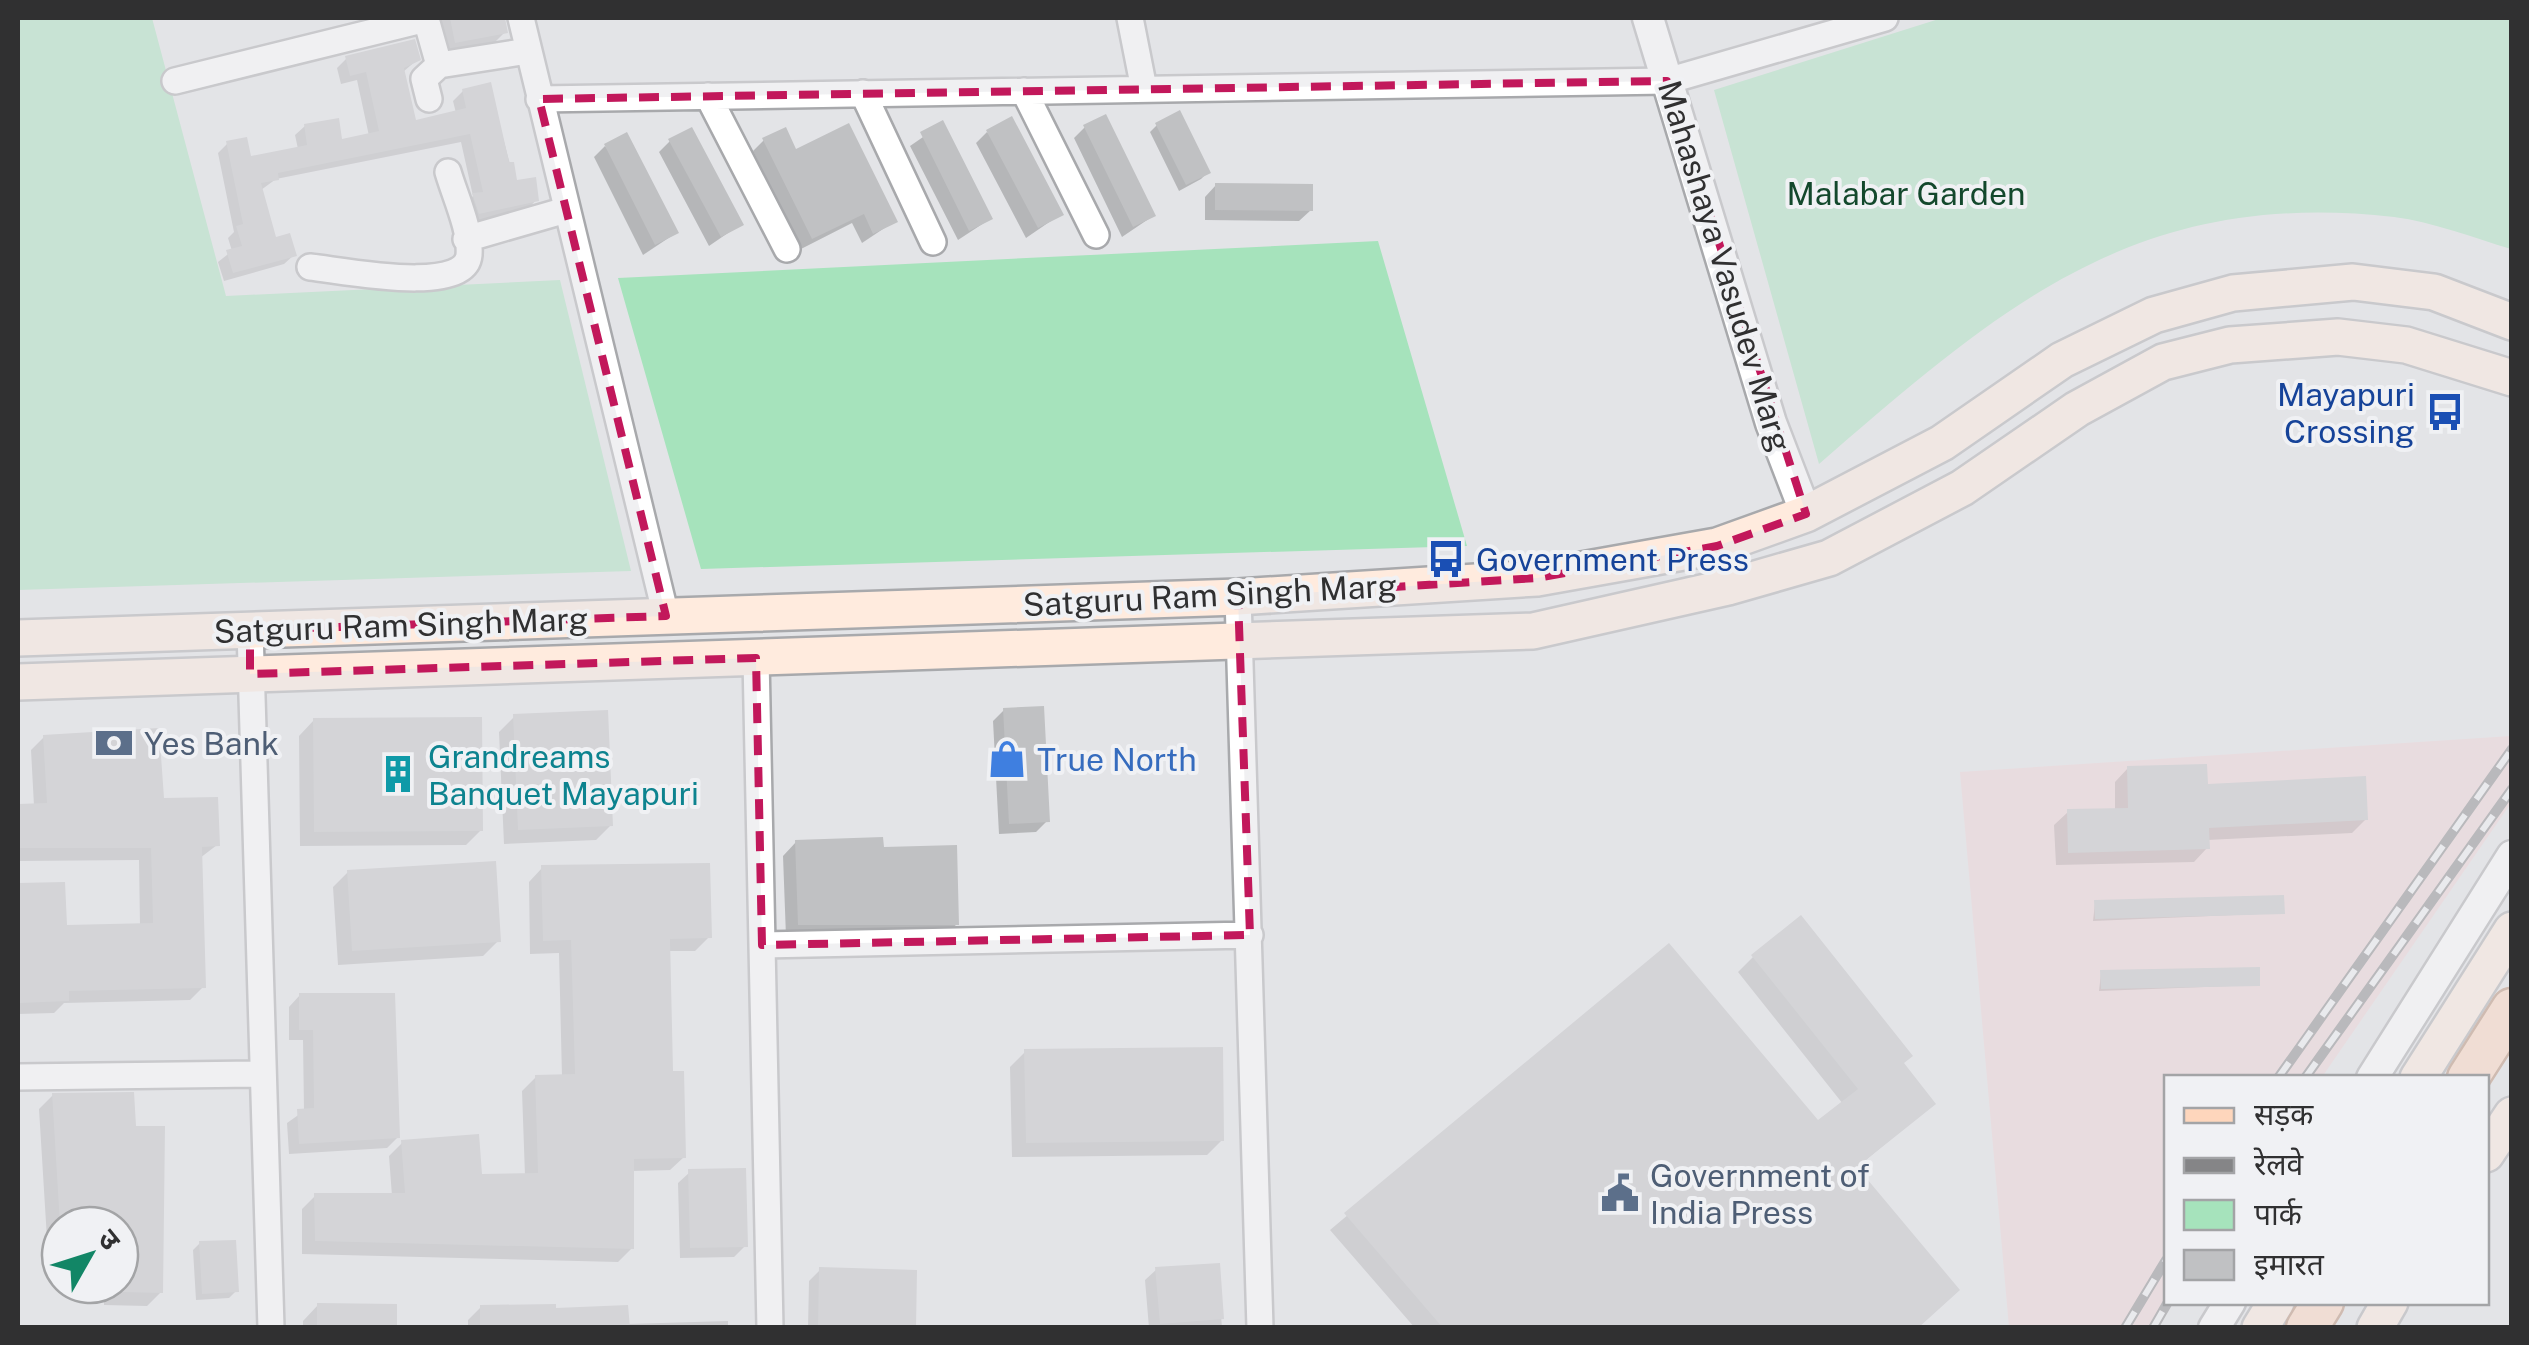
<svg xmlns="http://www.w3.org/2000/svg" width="2529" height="1345" font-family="'Public Sans','Noto Sans Devanagari',sans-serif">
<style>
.industrial{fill:#eed3d5}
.green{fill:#a6e3bc}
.shadow{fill:#0003}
.building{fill:#c0c1c3}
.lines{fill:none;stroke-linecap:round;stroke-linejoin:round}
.minor-casing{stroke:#a8a9ac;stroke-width:30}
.tertiary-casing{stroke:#a8a9ac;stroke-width:35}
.secondary-casing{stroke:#a8a9ac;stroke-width:40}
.primary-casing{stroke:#b68a6f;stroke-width:45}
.minor{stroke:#fff;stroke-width:25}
.tertiary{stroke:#fff;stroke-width:30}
.secondary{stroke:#ffebde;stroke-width:35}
.primary{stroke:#fed6bc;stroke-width:40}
.rail-casing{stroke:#858587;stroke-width:10}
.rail{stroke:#f0f1f4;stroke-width:6;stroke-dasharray:19;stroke-linecap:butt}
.marked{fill:none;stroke:#c2185b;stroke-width:8;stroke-dasharray:20 12;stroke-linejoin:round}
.labels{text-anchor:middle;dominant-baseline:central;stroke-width:8;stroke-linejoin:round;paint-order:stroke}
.park-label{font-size:32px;fill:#13482c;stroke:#f0f1f4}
.street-label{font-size:32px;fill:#303031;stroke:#f0f1f4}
.transit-label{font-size:32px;fill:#164399;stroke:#f0f1f4;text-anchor:end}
.service-label{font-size:32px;fill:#4e5e75;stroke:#f0f1f4;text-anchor:start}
.culture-label{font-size:32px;fill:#0d838f;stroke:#f0f1f4;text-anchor:start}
.shop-label{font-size:32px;fill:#366cbe;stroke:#f0f1f4;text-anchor:start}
</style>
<rect width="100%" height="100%" fill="#e3e4e7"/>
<!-- industrial -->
<path class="industrial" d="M2511 736V803L2322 1077 2166 1078V1301L2148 1327H2009L1960 772Z"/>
<!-- green -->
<path class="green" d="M18 18H152L226 296 560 280 631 571 18 590Z
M1942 18H2511V249C2474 238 2433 222 2394 217 2135 188 2002 306 1819 464L1714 90Z
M1378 241 1467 546 701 569 618 278Z"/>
<!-- shadow -->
<path class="shadow" d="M437 18H503L505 32 494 43 444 53Z
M347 58 418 59 403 72 414 124 456 113 453 101 463 91 489 85 515 183 536 200 527 210 470 222 464 205 473 196 461 142 276 179 261 190 274 241 294 255 284 264 224 281 218 262 232 251 228 238 234 232 218 153 227 144 249 159 298 149 295 135 305 126 340 142 369 136 357 80 341 84 337 68Z
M942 124 990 219 958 240 910 146Z
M1157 125 1208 172 1201 179 1179 191 1150 132Z
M1085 127 1153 216 1122 237 1074 138Z
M987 132 1061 214 1026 238 976 143Z
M764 140 795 152 895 221 862 243 852 223 801 249 753 151Z
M670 141 741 224 709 246 659 152Z
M605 146 676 233 643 255 594 157Z
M1216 185 1311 210 1299 221 1205 220V197Z
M1004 710 1047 821 1036 832 999 834 993 721Z
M514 717 611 825 596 840 504 844 499 732Z
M314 720 481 830 466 845 300 846 299 736Z
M44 737 162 801 217 845 200 858 203 987 190 1000 64 1003 54 1013 18 1014V885L62 884 64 928 140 926 139 860 18 861V806H34L31 750Z
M2128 768 2205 786 2366 819 2352 833 2207 840V848L2194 862 2056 865 2054 825 2068 812 2115 810V782Z
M796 842 881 849 957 924 943 937H786L783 856Z
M542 868 709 937 695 951H668L671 1074 684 1157 670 1170 632 1171V1248L618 1262 302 1254V1209L316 1195 392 1196 389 1156 403 1142 479 1176H525L522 1091 536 1077H562L559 953 530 954 529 882Z
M348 872 498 941 483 956 338 965 333 887Z
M2095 903 2282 913 2093 921Z
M1668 946 1817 1124 1843 1104 1738 972 1753 957 1901 1064 1933 1104 1855 1169 1916 1328H1415L1330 1230Z
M2101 973 2257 985 2099 991Z
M300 995 398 1137 387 1148 289 1154 287 1123 304 1111 303 1040H289V1007Z
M1025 1052 1222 1140 1207 1155 1012 1157 1010 1067Z
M53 1095 134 1129 161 1292 147 1306 104 1305V1285H120V1225H60V1238L47 1239 39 1109Z
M690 1172 745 1246 734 1257 680 1258 678 1183Z
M200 1243 236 1291 229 1298 196 1300 193 1250Z
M1217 1265 1222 1328H1149L1145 1280 1157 1269Z
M820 1270 914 1328H808L809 1281Z
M318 1305 395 1328H303V1321Z
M481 1307 554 1311 627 1324 728 1321V1328H468V1320Z"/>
<!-- building -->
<path class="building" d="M450 18H505L508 33 455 43Z
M415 39 421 60 404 68 416 120 466 108 462 89 491 82 509 162H514L517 180 536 177 539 201 479 214 472 193 483 192 470 134 278 173 279 180 261 183 276 237 290 233 297 256 233 273 226 250 242 246 236 226 243 224 226 141 247 137 251 156 307 145 304 124 339 118 342 139 379 131 366 72 350 76 345 56Z
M1180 110 1211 173 1186 185 1155 123Z
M1106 114 1156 216 1133 227 1083 125Z
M1012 116 1064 215 1038 228 986 130Z
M943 120 993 219 969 231 920 132Z
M849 123 898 222 873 234 864 214 812 239 762 138 786 127 796 149Z
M692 127 744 225 721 237 668 139Z
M627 132 679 233 655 245 604 144Z
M1215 183 1313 184V211L1215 210Z
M1044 706 1050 822 1009 824 1003 708Z
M608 710 613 826 518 830 513 714Z
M482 717 483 831 314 832 313 718Z
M159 728 164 798 218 797 220 846 202 847 206 988 69 991V1001L20 1003 18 883 65 882 67 925 153 923 151 848H18V804L47 803 43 735Z
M2207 764 2208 784 2366 776 2368 820 2209 828 2210 849 2068 853 2067 809 2128 808 2127 766Z
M883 837 884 847 957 845 959 925H798L795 840Z
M496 861 501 942 352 951 347 870Z
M710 863 712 938 670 939 673 1071H684L686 1158 634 1159V1249L315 1241 314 1193H405L401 1140 479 1134 482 1174 538 1173 535 1075 575 1074 571 940 543 941 541 865Z
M2284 895 2285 914 2095 919 2094 900Z
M1801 915 1913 1056 1904 1063 1936 1104 1857 1167 1960 1290 1918 1328H1443L1344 1213 1669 943 1818 1120 1858 1089 1751 955Z
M2260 967V986L2101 989 2100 970Z
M299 993H395L400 1138 299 1144 297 1109 314 1108 313 1030H299Z
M1223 1047 1224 1141 1026 1143 1024 1049Z
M134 1092 136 1126H165L163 1293 120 1292V1223L60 1225 52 1093Z
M746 1168 748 1247 690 1248 688 1169Z
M236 1240 239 1292 202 1294 199 1241Z
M1220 1263 1224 1319 1160 1324 1155 1267Z
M819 1267 917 1270 916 1328H818Z
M317 1303 397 1304V1328H317Z
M556 1304V1308L628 1305 630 1328H480V1305Z"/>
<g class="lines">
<!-- minor casing -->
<g class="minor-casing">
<path id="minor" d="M521 18 666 616
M1130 18 1144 89
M175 81 426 19 439 65
M1024 91 1096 235
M863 93 933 242
M708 96 787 249
M429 99 424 79 439 65 528 51
M539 99 1667 81 1885 18
M466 239 566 210
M310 267C341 270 465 296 469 255 471 230 455 196 448 172
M1238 597 1260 1328
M250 630 271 1328
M756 658 770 1328
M762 945 1250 935
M18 1077 262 1074"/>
</g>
<!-- tertiary casing -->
<g class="tertiary-casing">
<path id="tertiary" d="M1648 18 1771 423 1806 514
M2372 1078 2512 856
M2214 1328 2230 1302"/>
</g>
<!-- secondary casing -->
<g class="secondary-casing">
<path id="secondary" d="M18 638 1238 597 1537 578 1717 546 1806 514 1942 443 2062 360 2154 315 2233 293 2353 282 2434 292 2512 322
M18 682 1533 631 1728 587 1829 558 1962 488 2077 409 2163 362 2230 345 2338 337 2406 345 2512 378
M2418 1078 2512 930
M2486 1154 2512 1115
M2260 1328 2276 1302
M2375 1328 2390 1302"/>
</g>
<!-- primary casing -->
<g class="primary-casing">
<path id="primary" d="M2468 1078 2512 1009
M2307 1328 2323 1302"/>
</g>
<!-- minor -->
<use href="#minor" class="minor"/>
<!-- tertiary -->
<use href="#tertiary" class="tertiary"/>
<!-- secondary -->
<use href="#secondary" class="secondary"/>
<!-- primary -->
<use href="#primary" class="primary"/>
<!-- rail casing -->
<g class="rail-casing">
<path id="rail" d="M2278 1078 2512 749
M2305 1078 2512 789
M2125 1328 2166 1260
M2153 1328 2168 1302"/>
</g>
<!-- rail -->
<use href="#rail" class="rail"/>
</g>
<!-- marked area -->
<path d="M0 0H2529V1345H0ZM1667 81 1806 514 1717 546 1537 578 1238 597 1250 935 762 945 756 658 250 674V630L666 616 539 99Z" fill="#e3e4e7" fill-opacity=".55" fill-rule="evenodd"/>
<path class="marked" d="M1667 81 1806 514 1717 546 1537 578 1238 597 1250 935 762 945 756 658 250 674V630L666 616 539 99Z"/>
<!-- icons -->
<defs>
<g id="bus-bare" transform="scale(3)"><path d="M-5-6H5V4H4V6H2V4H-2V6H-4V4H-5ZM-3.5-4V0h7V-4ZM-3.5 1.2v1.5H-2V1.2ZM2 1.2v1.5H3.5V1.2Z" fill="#1a4fb4" stroke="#f0f1f4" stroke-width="2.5" paint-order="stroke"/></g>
<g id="bank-bare" transform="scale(3)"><path d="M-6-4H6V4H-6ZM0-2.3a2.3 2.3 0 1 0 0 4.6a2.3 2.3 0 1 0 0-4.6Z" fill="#5c6f8a" stroke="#f0f1f4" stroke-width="2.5" paint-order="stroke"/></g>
<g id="shop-bare" transform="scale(3)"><path d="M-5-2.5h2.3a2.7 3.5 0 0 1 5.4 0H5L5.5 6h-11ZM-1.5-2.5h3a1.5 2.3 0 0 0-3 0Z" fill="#3f7fe0" stroke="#f0f1f4" stroke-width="2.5" paint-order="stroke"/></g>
<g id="building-bare" transform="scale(3)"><path d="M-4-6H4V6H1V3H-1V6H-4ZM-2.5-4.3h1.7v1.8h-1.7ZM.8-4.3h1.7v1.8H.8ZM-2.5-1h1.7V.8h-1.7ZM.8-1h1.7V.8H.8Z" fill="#0f9aa8" stroke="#f0f1f4" stroke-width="2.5" paint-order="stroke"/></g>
<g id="civic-bare" transform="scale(3)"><path d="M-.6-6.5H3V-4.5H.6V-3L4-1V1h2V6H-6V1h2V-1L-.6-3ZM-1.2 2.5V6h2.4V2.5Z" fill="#5c6f8a" stroke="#f0f1f4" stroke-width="2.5" paint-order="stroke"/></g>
</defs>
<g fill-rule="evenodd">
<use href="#bus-bare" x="2445" y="412"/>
<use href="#bus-bare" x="1446" y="559"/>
<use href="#bank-bare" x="114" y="743"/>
<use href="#shop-bare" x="1007" y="759"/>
<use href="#building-bare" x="398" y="774"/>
<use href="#civic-bare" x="1620" y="1193"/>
</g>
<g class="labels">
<!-- park labels -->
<g class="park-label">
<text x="1906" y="193">Malabar Garden</text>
</g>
<!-- street labels -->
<g class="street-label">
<text transform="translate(1725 266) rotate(73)">Mahashaya Vasudev Marg</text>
<text transform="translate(1210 595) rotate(-3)">Satguru Ram Singh Marg</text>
<text transform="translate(401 625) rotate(-2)">Satguru Ram Singh Marg</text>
</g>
<!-- transit labels -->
<g class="transit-label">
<text x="2415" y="394">Mayapuri<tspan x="2415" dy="37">Crossing</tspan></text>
<text x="1476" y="559" text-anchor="start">Government Press</text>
</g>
<!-- service labels -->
<g class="service-label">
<text x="144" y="743">Yes Bank</text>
<text x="1650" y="1175">Government of<tspan x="1650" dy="37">India Press</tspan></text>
</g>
<!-- culture labels -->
<g class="culture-label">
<text x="428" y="756">Grandreams<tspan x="428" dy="37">Banquet Mayapuri</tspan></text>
</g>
<!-- shop labels -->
<g class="shop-label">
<text x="1037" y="759">True North</text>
</g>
</g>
<!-- border -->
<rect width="2529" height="1345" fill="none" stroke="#303031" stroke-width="40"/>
<!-- legend -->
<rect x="2164" y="1075" width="325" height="230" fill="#f0f1f4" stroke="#a3a4a6" stroke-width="2.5"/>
<rect x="2184" y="1108" width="50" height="15" fill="#fed6bc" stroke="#a3a4a6" stroke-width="2.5"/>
<text x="2254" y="1125" font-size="30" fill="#303031">सड़क</text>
<rect x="2184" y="1158" width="50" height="15" fill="#858587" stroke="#a3a4a6" stroke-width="2.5"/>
<text x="2254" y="1175" font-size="30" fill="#303031">रेलवे</text>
<rect x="2184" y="1200" width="50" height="30" fill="#a6e3bc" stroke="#a3a4a6" stroke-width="2.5"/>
<text x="2254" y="1225" font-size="30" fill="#303031">पार्क</text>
<rect x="2184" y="1250" width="50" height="30" fill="#c0c1c3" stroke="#a3a4a6" stroke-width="2.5"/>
<text x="2254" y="1275" font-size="30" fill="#303031">इमारत</text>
<!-- north arrow -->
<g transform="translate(90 1255) rotate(51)"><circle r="48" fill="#f0f1f4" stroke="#a3a4a6" stroke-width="2.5"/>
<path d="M0-8L18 38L0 25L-18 38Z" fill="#128666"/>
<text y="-15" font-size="28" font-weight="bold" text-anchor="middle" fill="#303031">उ</text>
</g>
</svg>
